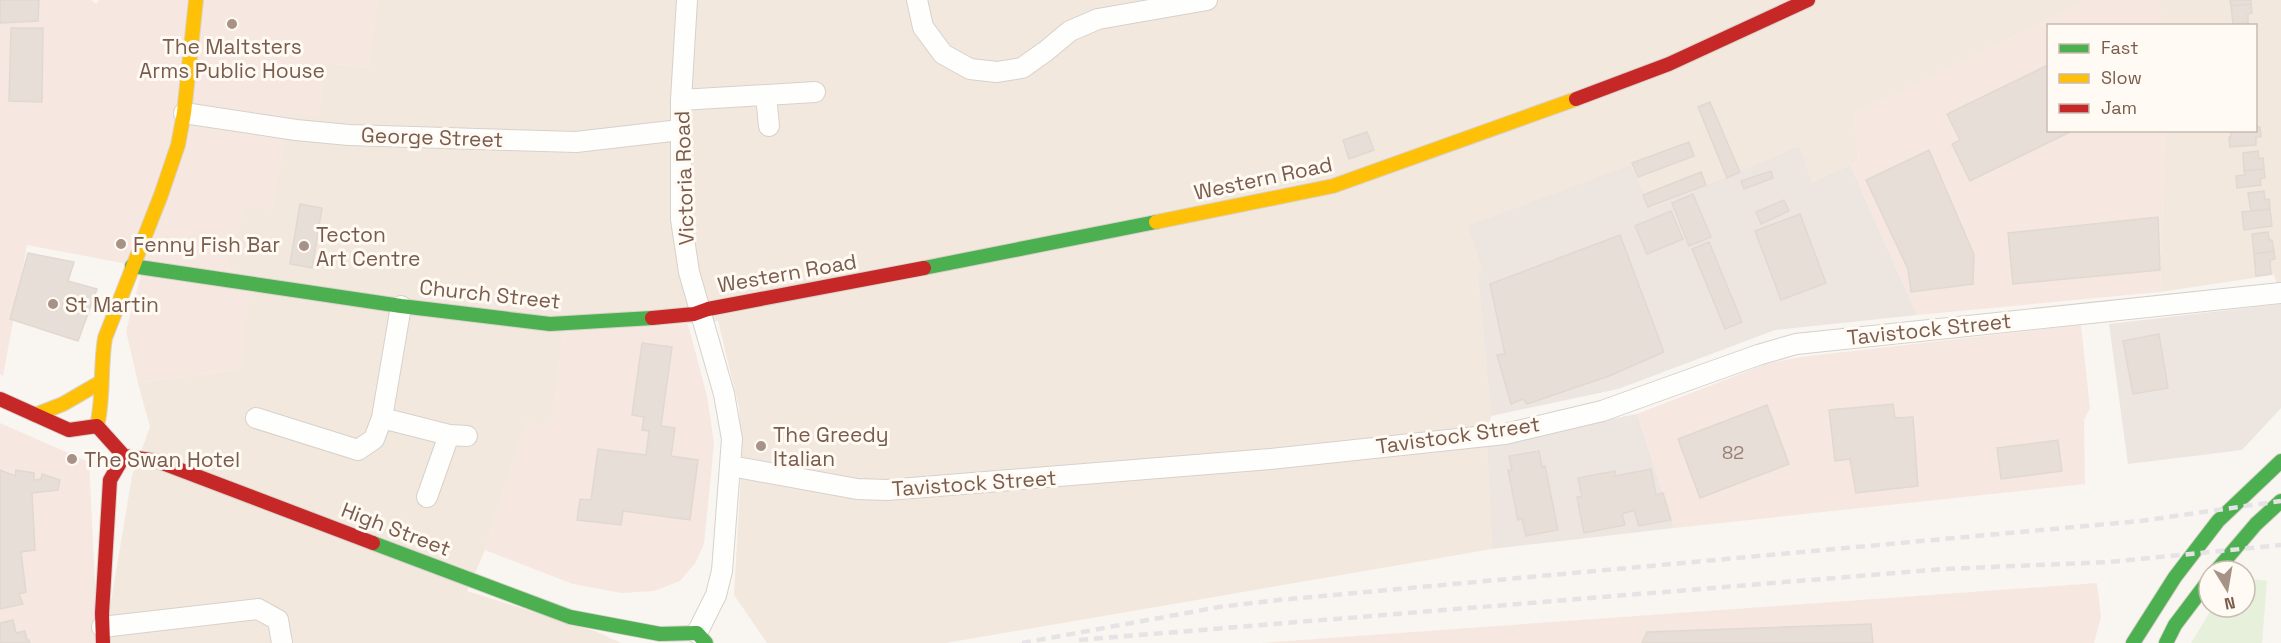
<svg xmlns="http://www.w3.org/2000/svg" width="2281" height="643" font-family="'Space Grotesk',sans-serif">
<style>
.residential{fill:#f2e8de}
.commercial{fill:#f6e8e1}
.industrial{fill:#ede5e0}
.green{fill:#e7f0db}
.building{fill:#e6ded7;stroke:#e2d8d2;stroke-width:1.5}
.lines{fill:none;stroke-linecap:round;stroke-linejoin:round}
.street-casing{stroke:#d7d1cb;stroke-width:22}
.fast-casing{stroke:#d9d2cb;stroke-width:16}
.slow-casing{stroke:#d9d2cb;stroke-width:16}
.jam-casing{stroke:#d9d2cb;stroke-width:16}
.street{stroke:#fefefd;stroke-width:20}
.fast{stroke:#4caf50;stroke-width:14}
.slow{stroke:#ffc107;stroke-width:14}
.jam{stroke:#c62828;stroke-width:14}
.rail{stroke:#e6e3e7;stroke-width:4.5;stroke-dasharray:9 6;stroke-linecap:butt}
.poi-dot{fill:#a69286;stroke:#fffaf3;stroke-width:2}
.labels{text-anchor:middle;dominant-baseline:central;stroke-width:6;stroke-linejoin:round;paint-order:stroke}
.number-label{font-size:18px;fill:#977e72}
.poi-label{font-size:21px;fill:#7a5c4d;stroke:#fffaf3;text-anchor:start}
.street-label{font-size:21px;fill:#7a5c4d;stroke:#fffaf3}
</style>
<rect width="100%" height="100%" fill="#f9f5f0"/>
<!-- residential -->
<path class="residential" d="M377 0H2089L1854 114 1859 161 1812 182 1799 146 1651 208 1631 165 1478 276 1491 416 1487 443 1492 549 946 643H767L734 595 742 455 739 408 718 321 563 334 551 427 525 423 485 550 467 591 597 632 621 643H110L109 614 132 476 150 427 138 383 241 369 226 261 245 206 272 208 289 112 319 115 325 63 368 67Z
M2156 0H2281V298L2274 275 2160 292 2165 131 2256 130V26L2161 25V12Z"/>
<!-- commercial -->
<path class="commercial" d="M0 0H91L96 4 99 0H377L368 67 325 63 319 116 289 112 272 209 245 207 226 261 250 287 241 369 138 383 126 331 143 267 27 245 3 376 0 374Z
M2089 0H2156L2161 12V25L2048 26V130L2165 131 2160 292 1917 315 1850 165 1859 161 1854 114Z
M688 324 707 396 714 444 704 544 696 562 680 581 654 591 621 593 573 584 485 550 525 422 551 426 563 333Z
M2081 325 2090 408 2084 420 2085 484 1674 528 1637 414 1766 364 1800 357Z
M0 423 89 462 98 643H0Z
M2097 583 2101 617 2094 643H1261Z"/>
<!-- industrial -->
<path class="industrial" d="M1799 146 1812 182 1850 165 1917 315 1775 330 1618 389 1491 416 1478 276 1483 271 1468 226 1631 165 1651 208Z
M2281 304V408L2242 450 2128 464 2109 324Z
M1637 414 1674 528 1492 549 1487 443Z"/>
<!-- green -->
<path class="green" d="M2245 578 2267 581 2262 643H2191L2213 607H2245Z"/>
<!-- building -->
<path class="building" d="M0 0H39L38 21 0 23Z
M2230 0H2251V4L2231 6Z
M2251 4 2252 13 2248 14V23L2233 24 2231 6Z
M11 28H43L42 102 9 101Z
M2048 65V130H2074L1970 181 1952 144 1960 140 1947 114Z
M1710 102 1740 172 1727 178 1698 107Z
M2260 127 2261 137H2256V145L2230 147 2229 137H2231V130H2256V128Z
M1367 132 1374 150 1349 159 1343 140Z
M1689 142 1694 156 1638 177 1632 163Z
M1929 150 1974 255 1973 284 1911 292 1908 269 1866 180Z
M2258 151 2259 159 2263 158 2264 169 2244 171 2243 153Z
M2264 169 2265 178 2260 179 2261 185 2237 188 2236 176 2245 175 2244 171Z
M1771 171 1773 178 1744 189 1741 181Z
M1701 172 1706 185 1648 207 1643 195Z
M2264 191 2265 200 2269 199 2270 209 2251 211 2248 193Z
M1693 194 1711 237 1689 246 1672 203Z
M1784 200 1789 211 1761 224 1756 212Z
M300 204 322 208 312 268 290 264Z
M2270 209 2272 226 2244 230 2242 212Z
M1671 211 1683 239 1647 254 1635 226Z
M1800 214 1826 283 1781 300 1755 231Z
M2158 217 2160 270 2013 284 2008 233Z
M2268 232 2269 240H2272L2274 251 2254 254 2252 234Z
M1620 235 1664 352 1609 376 1527 404 1523 399 1511 404 1497 355 1505 354 1490 284Z
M1709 242 1742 322 1725 329 1692 249Z
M2274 251 2275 259 2270 260 2271 274 2256 276 2254 254Z
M28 253 74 262 68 281 97 289 78 341 10 319Z
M2159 334 2168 388 2133 394 2123 341Z
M642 343 672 347 661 426 675 428 671 456 698 460 690 520 623 511 621 525 577 520 580 499 591 500 598 449 646 455 649 431 642 430 644 417 632 415Z
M1893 404 1895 418 1913 417 1918 486 1856 493 1850 459 1835 461 1829 410Z
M1767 405 1789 464 1700 498 1678 439Z
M2058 440 2062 471 2001 479 1997 448Z
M1539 451 1542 467 1545 466 1558 530 1526 536 1522 519 1518 520 1508 470 1512 471 1509 456Z
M1651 469 1656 495 1663 493 1671 520 1639 526 1634 510 1622 514 1625 525 1584 533 1577 497H1582L1578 478 1615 471V476Z
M0 470 15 476 16 470 34 473V480L41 479 42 474 60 480 58 490 32 493 35 550 21 552 26 592 19 594 23 604 0 609Z
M13 620 16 633 25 631 27 640H29L30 643H0V623Z
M1871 624 1873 643H1642L1647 632Z"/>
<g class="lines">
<!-- street casing -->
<g class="street-casing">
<path id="street" d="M687 0 681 100V219L689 272 724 394 732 439 722 571 716 595 697 633
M917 0 923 27 943 54 970 69 997 72 1022 68 1046 51 1070 31 1098 19 1207 0
M766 95 769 126
M681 100 815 92
M184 113 296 130 349 135 576 142 680 130
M256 418 358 450 374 439 382 418 449 435 467 436
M382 418 401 306
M731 466 857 489 887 490 1270 459 1505 434 1602 411 1758 355 1796 344 2281 293
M427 497 449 435
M102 627 258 609 278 620 282 643"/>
</g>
<!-- fast casing -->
<g class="fast-casing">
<path id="fast" d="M132 266 401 306 550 324 652 318
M924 268 1156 222
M373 543 570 617 660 634 697 633 706 643
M2216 571 2256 524 2281 501
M2133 643 2175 577 2218 521 2281 461
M2166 643 2175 625 2209 580"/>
</g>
<!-- slow casing -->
<g class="slow-casing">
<path id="slow" d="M1156 222 1333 186 1576 99
M35 415 63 404 101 382
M97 426C104 397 100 367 105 338L161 195 178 145 184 113 196 0"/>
</g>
<!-- jam casing -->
<g class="jam-casing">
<path id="jam" d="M1576 99 1669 64 1808 0
M652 318 694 314 708 309 924 268
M0 399 69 430 97 426
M97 426 124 456 157 461 373 543
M103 643 102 613 110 480 124 456"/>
</g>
<!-- street -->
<use href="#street" class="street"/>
<!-- fast -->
<use href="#fast" class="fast"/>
<!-- slow -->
<use href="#slow" class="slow"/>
<!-- jam -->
<use href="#jam" class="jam"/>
<!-- rail -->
<path class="rail" d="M1079 640 1944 569 2109 562 2281 545
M1022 643 1219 607 1279 600 2140 521 2281 501"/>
</g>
<!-- markers -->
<g class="poi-dot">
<circle cx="232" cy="24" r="6"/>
<circle cx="121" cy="244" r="6"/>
<circle cx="304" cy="246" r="6"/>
<circle cx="53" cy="304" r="6"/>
<circle cx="761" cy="446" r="6"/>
<circle cx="72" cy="459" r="6"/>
</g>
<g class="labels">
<!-- number labels -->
<g class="number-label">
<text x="1733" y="452">82</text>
</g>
<!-- poi labels -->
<g class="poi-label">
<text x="232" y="46" text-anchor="middle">The Maltsters<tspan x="232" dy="24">Arms Public House</tspan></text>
<text x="316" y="234">Tecton<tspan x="316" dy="24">Art Centre</tspan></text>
<text x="133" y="244">Fenny Fish Bar</text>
<text x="65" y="304">St Martin</text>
<text x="773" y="434">The Greedy<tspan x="773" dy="24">Italian</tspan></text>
<text x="84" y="459">The Swan Hotel</text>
</g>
<!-- street labels -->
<g class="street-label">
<text transform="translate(432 137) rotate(2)">George Street</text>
<text transform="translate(684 178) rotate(-92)">Victoria Road</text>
<text transform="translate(1263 178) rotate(-12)">Western Road</text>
<text transform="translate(787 273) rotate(-10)">Western Road</text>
<text transform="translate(490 294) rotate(6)">Church Street</text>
<text transform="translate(1929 329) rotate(-6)">Tavistock Street</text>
<text transform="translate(1458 435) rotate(-8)">Tavistock Street</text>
<text transform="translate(974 483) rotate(-4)">Tavistock Street</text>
<text transform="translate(396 529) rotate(21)">High Street</text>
</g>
</g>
<!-- legend -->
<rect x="2047" y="24" width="210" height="108" fill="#fffaf3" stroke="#cabbb1" stroke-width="1.5"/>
<rect x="2059" y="44" width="30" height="9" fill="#4caf50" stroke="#cabbb1" stroke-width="1.5"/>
<text x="2101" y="54" font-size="18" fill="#7a5c4d">Fast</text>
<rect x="2059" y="74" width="30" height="9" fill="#ffc107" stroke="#cabbb1" stroke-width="1.5"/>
<text x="2101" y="84" font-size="18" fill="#7a5c4d">Slow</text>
<rect x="2059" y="104" width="30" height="9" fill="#c62828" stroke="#cabbb1" stroke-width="1.5"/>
<text x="2101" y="114" font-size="18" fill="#7a5c4d">Jam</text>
<!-- north arrow -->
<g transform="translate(2227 589) rotate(169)"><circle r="28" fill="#fffaf3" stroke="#cabbb1" stroke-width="1.5"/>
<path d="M0-4.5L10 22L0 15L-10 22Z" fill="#a69286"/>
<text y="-9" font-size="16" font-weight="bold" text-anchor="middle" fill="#7a5c4d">N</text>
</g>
</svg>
